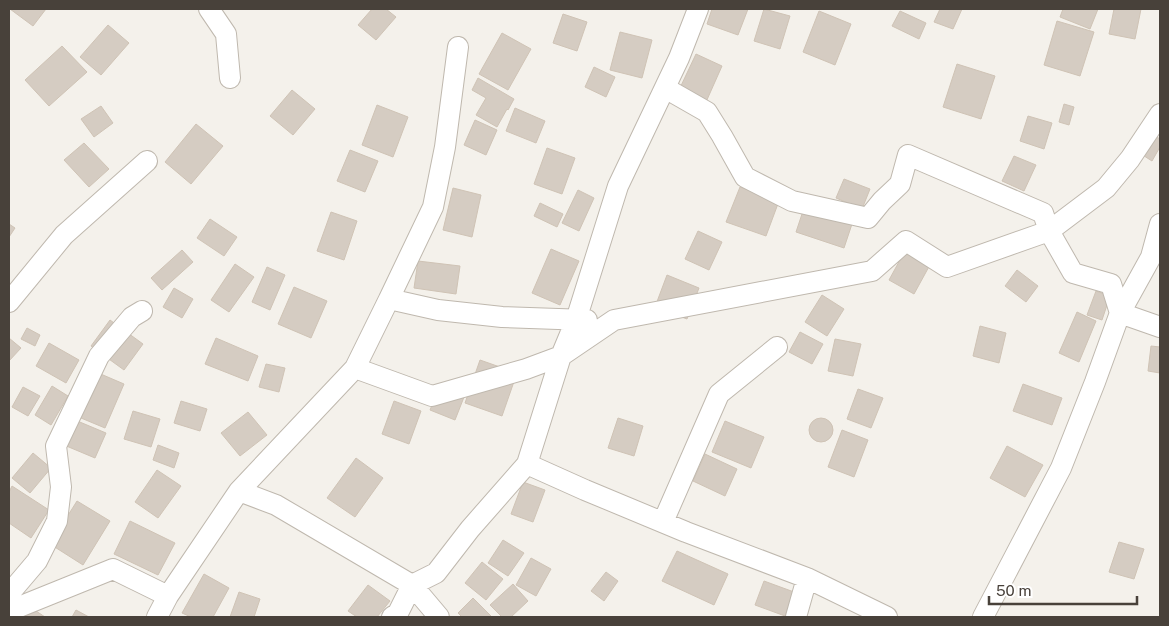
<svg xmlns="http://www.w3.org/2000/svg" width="1169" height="626" font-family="'Public Sans',sans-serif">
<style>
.building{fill:#d5ccc2;stroke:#cfc3b5}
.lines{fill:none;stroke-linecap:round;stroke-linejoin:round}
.minor-casing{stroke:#bfb8ae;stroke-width:22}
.minor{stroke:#fff;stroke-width:20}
</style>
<rect width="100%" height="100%" fill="#f4f1eb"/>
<!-- building -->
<path class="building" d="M10 9H46L33 26Z
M372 9H386L396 17 376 40 358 25Z
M712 9H748L738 35 707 24Z
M764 9 790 16 780 49 754 41Z
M940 9H962L953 29 934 22Z
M1063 9H1098L1090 29 1060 17Z
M1114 9H1141L1135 39 1109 34Z
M819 11 851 24 835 65 803 52Z
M900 11 926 23 919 39 892 26Z
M563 14 587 22 577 51 553 43Z
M1057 21 1094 32 1080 76 1044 65Z
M108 25 129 43 101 75 80 57Z
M620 32 652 40 642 78 610 70Z
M502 33 531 49 508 90 479 74Z
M62 46 87 72 49 106 25 80Z
M696 54 722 66 706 102 679 90Z
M957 64 995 76 981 119 943 107Z
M594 67 615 77 606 97 585 87Z
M478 78 514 99 508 110 507 109 497 127 476 115 486 98 472 90Z
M292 90 315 109 293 135 270 116Z
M1064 104 1074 107 1069 125 1059 122Z
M377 105 408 117 393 157 362 145Z
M101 106 113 123 94 137 81 119Z
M515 108 545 121 536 143 506 131Z
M1028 116 1052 123 1044 149 1020 141Z
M475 120 497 130 486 155 464 145Z
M196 124 223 146 191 184 165 162Z
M1149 132 1160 139V147L1152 161 1138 152Z
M84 143 109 169 89 187 64 160Z
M547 148 575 158 562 194 534 184Z
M350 150 378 161 365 192 337 181Z
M1014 156 1036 165 1024 191 1002 181Z
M844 179 870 189 862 209 836 198Z
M740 187 779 201 766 236 726 222Z
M453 188 481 195 472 237 443 230Z
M578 190 594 198 579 231 562 223Z
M808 196 856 212 844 248 796 232Z
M540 203 563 214 557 227 534 216Z
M331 212 357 221 344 260 317 251Z
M210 219 237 237 224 256 197 238Z
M9 224 15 228 9 237Z
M698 231 722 242 709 270 685 259Z
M551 249 579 261 560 305 532 293Z
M906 249 931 263 914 294 889 280Z
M182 250 193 262 162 290 151 278Z
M418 261 460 266 456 294 414 288Z
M235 264 254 277 229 312 211 300Z
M267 267 285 275 270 310 252 302Z
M1017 270 1038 286 1026 302 1005 286Z
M667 275 699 288 687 319 655 307Z
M294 287 327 301 311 338 278 324Z
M174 288 193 299 182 318 163 307Z
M1096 291 1110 296 1102 320 1087 315Z
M822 295 844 309 827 336 805 322Z
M1077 312 1096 321 1079 362 1059 353Z
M110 320 143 344 124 370 91 346Z
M980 326 1006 333 999 363 973 356Z
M27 328 40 335 35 346 21 339Z
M800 332 823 344 812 364 789 352Z
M9 338 21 348 9 361Z
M216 338 258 356 248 381 205 364Z
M835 339 861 344 853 376 828 371Z
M49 343 79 360 66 383 36 366Z
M1151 346 1160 347V373L1148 371Z
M480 360 517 373 502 416 465 403Z
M266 364 285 368 279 392 259 387Z
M89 369 124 384 105 428 69 413Z
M441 383 466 392 455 420 430 410Z
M1023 384 1062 398 1052 425 1013 411Z
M52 386 68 396 51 425 35 415Z
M23 387 40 396 28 416 12 407Z
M858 389 883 398 871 428 847 419Z
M181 401 207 409 200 431 174 423Z
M394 401 421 411 409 444 382 434Z
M133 411 160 419 151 447 124 439Z
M248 412 267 435 240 456 221 433Z
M809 430a12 12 0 1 1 24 0a12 12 0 1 1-24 0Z
M618 418 643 426 634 456 608 448Z
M75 420 106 433 95 458 64 445Z
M725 421 764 437 751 468 712 452Z
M842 430 868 440 854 477 828 467Z
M158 445 179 453 174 468 153 460Z
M1007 446 1043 465 1025 497 990 478Z
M33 453 51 468 30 493 12 478Z
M705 454 737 469 725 496 693 481Z
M356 458 383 478 355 517 327 498Z
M157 470 181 486 158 518 135 502Z
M523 482 545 490 533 522 511 514Z
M12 486 49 510 31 538 9 523V492Z
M77 501 110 521 83 565 50 544Z
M130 521 175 543 158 575 114 554Z
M503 540 524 553 508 576 488 563Z
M1119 542 1144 549 1134 579 1109 572Z
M677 551 728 574 714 605 662 581Z
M531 558 551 569 536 596 516 585Z
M482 562 503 579 486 600 465 583Z
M606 572 618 581 604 601 591 591Z
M204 574 229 588 213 617H191L182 613Z
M764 581 794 592 785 616 755 605Z
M513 584 528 601 511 617H502L490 605Z
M368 585 390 601 377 617H357L348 611Z
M239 592 260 599 254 617H230Z
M473 598 492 617H462L458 613Z
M30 607 45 617H23Z
M76 610 89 617H72Z"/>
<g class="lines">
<!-- minor casing -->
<g class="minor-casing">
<path id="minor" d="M209 9 226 34 230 78
M665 88 707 112 722 136 745 177 792 201 868 218 882 201 900 184 908 155 1043 213 1049 231 1073 273 1111 284 1120 313 1160 327
M389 299 433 207 445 147 458 47
M9 302 64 235 147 161
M355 368 389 299 438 310 502 317 587 320
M527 464 561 356 576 320 618 186 679 58 698 9
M239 491 276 505 412 585 436 573 470 529 527 464 585 490 686 532 807 578 887 617
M663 522 719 394 777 347
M9 594 37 561 57 521 61 487 56 446 99 356 132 317 142 311
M9 611 113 569 168 596 239 491 355 368 432 396 526 369 561 356 614 320 872 271 906 241 947 267 1049 231 1106 188 1130 159 1160 114
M157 617 168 596
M392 617 398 613 412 585 439 617
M796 617 807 578
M983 617 1061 468 1095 382 1120 313 1151 257 1160 224"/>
</g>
<!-- minor -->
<use href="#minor" class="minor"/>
</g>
<!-- border -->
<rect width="1169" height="626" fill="none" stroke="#48413a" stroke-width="20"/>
<!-- scale -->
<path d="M989 596v8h148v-8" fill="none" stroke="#48413a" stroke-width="2.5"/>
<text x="996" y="596" font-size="15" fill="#48413a" stroke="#ffffff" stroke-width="4" paint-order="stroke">50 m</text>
</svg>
